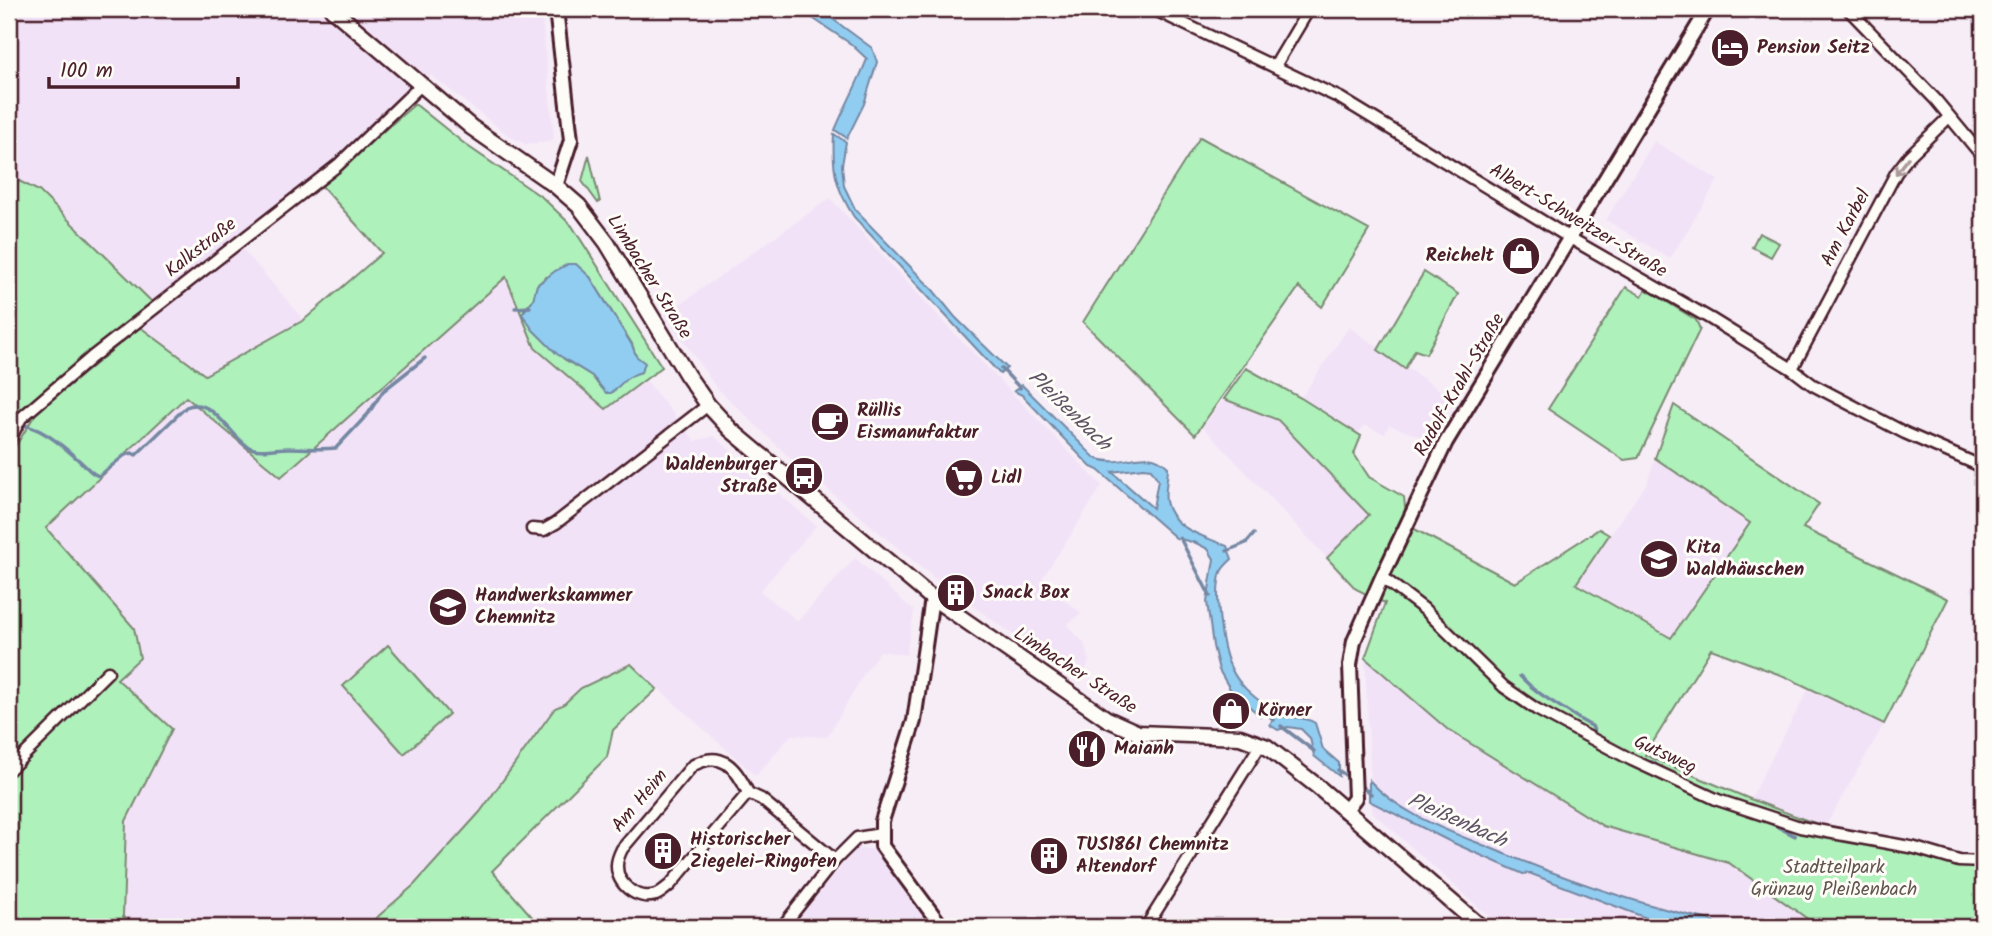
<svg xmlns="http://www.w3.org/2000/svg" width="1992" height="936" font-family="Kalam,sans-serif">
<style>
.built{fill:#f2e2f7}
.green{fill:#aef1bb;stroke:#7c8873;stroke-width:2;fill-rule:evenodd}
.water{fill:#91cdf1;stroke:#7587a2;stroke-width:2;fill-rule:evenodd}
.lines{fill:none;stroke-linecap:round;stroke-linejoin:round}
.stream{stroke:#7587a2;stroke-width:3.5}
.minor-casing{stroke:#4a1f2b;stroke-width:15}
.tertiary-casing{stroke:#4a1f2b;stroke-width:18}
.secondary-casing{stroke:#4a1f2b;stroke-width:19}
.minor{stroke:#fdfcf7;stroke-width:10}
.tertiary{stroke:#fdfcf7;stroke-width:12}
.secondary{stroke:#fdfcf7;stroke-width:14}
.oneway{stroke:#ac999b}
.labels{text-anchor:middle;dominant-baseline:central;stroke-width:6;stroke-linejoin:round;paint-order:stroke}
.poi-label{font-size:19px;font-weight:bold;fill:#4a1f2b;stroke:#fdfcf7;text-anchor:start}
.street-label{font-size:19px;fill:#4a1f2b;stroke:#fdfcf7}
.park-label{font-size:19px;fill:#63544f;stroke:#fdfcf7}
.water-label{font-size:21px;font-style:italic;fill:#5f5366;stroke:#fdfcf7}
</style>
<rect width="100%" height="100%" fill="#f6edf7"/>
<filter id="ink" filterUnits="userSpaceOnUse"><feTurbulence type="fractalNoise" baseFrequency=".0143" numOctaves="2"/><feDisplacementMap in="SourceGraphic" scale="14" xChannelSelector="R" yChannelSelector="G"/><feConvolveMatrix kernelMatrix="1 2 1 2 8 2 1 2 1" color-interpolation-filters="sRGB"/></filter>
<g filter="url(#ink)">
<!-- built -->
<path class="built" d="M9 9H541L554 138 550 142 525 144 509 136 431 75 338 165 157 307 39 191 19 181 9 191Z
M1654 141 1718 180 1670 259 1606 220Z
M830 198 952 331 1102 486 1040 582 1081 613 1067 625 1084 643 1089 660 1081 683 934 578 791 459 716 387 665 315Z
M241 247 304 320 205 376 140 327Z
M507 277 535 348 606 409 645 379 695 441 714 436 816 526 760 591 798 621 855 558 914 611 906 655 880 651 865 672 827 737 791 735 756 776 631 664 582 688 563 705 555 708 480 812 414 885 366 927H135L123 916 126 821 172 729 117 679 46 528 186 396 281 477Z
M1349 327 1455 401 1430 440 1389 425 1385 434 1364 425 1358 434 1301 398Z
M1224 399 1278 420 1369 515 1327 558 1203 427Z
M1655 458 1750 523 1671 638 1576 583 1647 483Z
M1983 566V596L1970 590Z
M1365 658 1447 729 1602 826 1729 863 1819 927H1501L1372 812Z
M1808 690 1884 724 1825 827 1750 799Z
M856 849H874L934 927H790Z"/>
<!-- green -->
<path class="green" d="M415 104 466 145 543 198 572 226 662 367 606 409 535 348 506 277 281 477 186 397 46 528 134 628 140 658 117 679 172 729 126 821 123 916 135 927H9V457L36 413 140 327 205 375 304 320 382 253 321 185ZM546 277H590L632 344 641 372C629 375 621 380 614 391L600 387 592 376 564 359 524 310 533 300 537 285Z
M1200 137 1369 230 1322 307 1299 287 1195 435 1083 322Z
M589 155 600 202 598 203 582 181Z
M19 181 39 191 152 302 39 397 9 428V191Z
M1759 233 1779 243 1771 257 1752 247Z
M1424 272 1458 294 1426 354 1415 350 1405 369 1378 350Z
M1626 287 1642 296 1646 289 1696 320 1700 329 1638 458 1624 460 1548 409Z
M1246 368 1301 398 1361 436 1354 454 1369 477 1404 497 1407 525 1515 583 1599 529 1609 535 1576 584 1671 638 1750 523 1655 458 1674 405 1819 504 1803 528 1948 599 1884 724 1786 677 1711 649 1645 755 1750 799 1825 827 1983 865V927H1819L1729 863 1603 826 1447 729 1365 658 1385 603 1356 589 1327 558 1369 515 1278 420 1224 399Z
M388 645 449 714 404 754 343 686Z
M631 664 657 689 613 730 607 757 492 871 541 927H366L414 885 480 812 555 708 563 705 581 688Z"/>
<!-- water -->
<path class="water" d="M799 9H819L872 48 877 62 864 104 847 138 835 130C845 106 858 83 867 59L851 44Z
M834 134 846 142 842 165 844 186 856 211 933 290 955 317 1007 368 1000 374 854 217C835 187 832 169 834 134Z
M568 264H576L590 277 632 345 636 356 645 363 641 372C626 376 622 384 611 393H606L592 376 557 354 533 330 522 314 533 300 537 285 555 271Z
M1022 385 1095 458C1124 470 1145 444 1168 467 1168 478 1164 491 1166 501 1171 529 1204 536 1227 546L1232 559C1229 562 1223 567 1221 572 1214 593 1221 650 1232 670 1239 685 1253 696 1266 706L1260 716 1230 689 1219 670 1213 646 1207 602 1214 559 1208 549 1196 543 1176 538 1098 470 1091 467 1022 395 1014 391ZM1143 468 1151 469 1158 480 1153 508 1112 472Z
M1275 713C1286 721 1301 714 1315 723L1323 749 1339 763V776L1314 756 1310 738 1301 729 1288 727 1278 730 1270 725Z
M1369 780C1400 814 1446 830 1488 847 1560 877 1634 904 1710 920L1719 927H1688L1649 919 1529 873 1523 874 1449 841 1369 801Z"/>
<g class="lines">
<!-- stream -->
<path class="stream" d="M515 308 530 307
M1001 368 1020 388
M9 423C38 423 61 444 82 463 88 468 91 474 99 476L125 455 132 453 136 455 186 407C212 396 228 433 247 446 259 454 278 447 291 448 307 448 320 450 336 448L368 414 383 391 425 358
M1180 538 1210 596
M1227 551 1246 543 1254 534
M1520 676C1533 690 1546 698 1562 708 1573 714 1580 721 1592 726L1597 739
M1262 709 1274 720
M1281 726 1314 751
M1647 762H1653L1661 769
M1338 770 1351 779
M1358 784 1371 794
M1765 820 1795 836"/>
<!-- minor casing -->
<g class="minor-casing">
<path id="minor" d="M1153 9 1340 98 1570 238 1711 319 1792 369 1813 385 1905 433 1983 467
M1848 9 1935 99 1983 157
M1275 66 1309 9
M1792 369 1896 173 1909 156 1949 117
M9 441 21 418 42 400 92 357 338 165 420 86
M532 529 544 530 556 523 708 405
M1382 577 1424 609 1504 687 1536 709 1632 760 1718 800 1800 827 1915 848 1959 861 1983 862
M9 770 108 672
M748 793 670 885C666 888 661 893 656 895 637 901 616 884 617 865 617 860 620 853 622 849L692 766C721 749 736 767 748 793L761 799 835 860
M782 927 835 860 857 838 881 834
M1146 927 1261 744"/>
</g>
<!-- tertiary casing -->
<g class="tertiary-casing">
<path id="tertiary" d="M556 9 571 140 556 186
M932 598 914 721 882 821V846L942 927
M1345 811 1355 798 1350 665 1354 641 1382 577 1446 442 1708 9"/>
</g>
<!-- secondary casing -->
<g class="secondary-casing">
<path id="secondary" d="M332 9 471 127 556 186 579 206 607 243 687 375 708 405 731 430 927 594 1107 719 1138 733 1240 737 1267 747 1317 786 1481 927"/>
</g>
<!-- minor -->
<use href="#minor" class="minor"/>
<!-- tertiary -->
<use href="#tertiary" class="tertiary"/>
<!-- secondary -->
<use href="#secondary" class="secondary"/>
</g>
<!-- one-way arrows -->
<defs><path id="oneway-shaft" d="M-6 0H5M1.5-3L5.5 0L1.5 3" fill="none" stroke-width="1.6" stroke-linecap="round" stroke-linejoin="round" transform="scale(1.75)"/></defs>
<use class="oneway" href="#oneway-shaft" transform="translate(1902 166) rotate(128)"/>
</g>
<!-- icons -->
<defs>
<g id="hotel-disc" transform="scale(2.0125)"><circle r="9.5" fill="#4a1f2b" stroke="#fdfcf7"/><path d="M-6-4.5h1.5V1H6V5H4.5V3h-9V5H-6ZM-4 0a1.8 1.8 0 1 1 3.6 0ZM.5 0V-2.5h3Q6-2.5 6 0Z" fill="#fff"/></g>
<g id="shop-disc" transform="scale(2.0125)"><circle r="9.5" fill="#4a1f2b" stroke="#fdfcf7"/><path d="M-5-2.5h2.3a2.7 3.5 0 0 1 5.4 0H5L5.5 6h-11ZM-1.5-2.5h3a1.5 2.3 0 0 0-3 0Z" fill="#fff"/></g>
<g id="cafe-disc" transform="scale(2.0125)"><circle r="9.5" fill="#4a1f2b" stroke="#fdfcf7"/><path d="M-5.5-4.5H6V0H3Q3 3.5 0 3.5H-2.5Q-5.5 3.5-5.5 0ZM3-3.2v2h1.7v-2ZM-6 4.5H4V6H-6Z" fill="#fff"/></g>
<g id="bus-disc" transform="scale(2.0125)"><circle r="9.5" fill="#4a1f2b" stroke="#fdfcf7"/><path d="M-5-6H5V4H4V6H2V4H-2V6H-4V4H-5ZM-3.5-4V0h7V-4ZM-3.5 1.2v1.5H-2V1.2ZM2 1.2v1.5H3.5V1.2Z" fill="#fff"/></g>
<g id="supermarket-disc" transform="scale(2.0125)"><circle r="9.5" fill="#4a1f2b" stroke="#fdfcf7"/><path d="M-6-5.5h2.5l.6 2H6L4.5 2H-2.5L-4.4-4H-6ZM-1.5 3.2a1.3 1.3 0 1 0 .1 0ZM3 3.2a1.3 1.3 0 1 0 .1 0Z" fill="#fff"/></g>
<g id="school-disc" transform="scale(2.0125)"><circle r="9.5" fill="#4a1f2b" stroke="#fdfcf7"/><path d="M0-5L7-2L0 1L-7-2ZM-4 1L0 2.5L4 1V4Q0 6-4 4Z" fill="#fff"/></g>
<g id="building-disc" transform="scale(2.0125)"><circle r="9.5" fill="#4a1f2b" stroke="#fdfcf7"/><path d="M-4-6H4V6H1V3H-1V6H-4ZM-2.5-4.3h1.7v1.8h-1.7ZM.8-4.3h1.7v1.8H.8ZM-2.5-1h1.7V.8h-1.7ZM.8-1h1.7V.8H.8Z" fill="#fff"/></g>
<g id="university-disc" transform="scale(2.0125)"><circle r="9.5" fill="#4a1f2b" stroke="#fdfcf7"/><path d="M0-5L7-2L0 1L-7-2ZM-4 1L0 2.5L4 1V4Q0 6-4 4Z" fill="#fff"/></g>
<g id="restaurant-disc" transform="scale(2.0125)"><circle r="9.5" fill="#4a1f2b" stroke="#fdfcf7"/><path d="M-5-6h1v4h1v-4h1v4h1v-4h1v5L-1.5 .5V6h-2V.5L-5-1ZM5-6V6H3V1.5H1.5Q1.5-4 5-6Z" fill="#fff"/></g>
</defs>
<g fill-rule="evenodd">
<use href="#hotel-disc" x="1730" y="48"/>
<use href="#shop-disc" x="1521" y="256"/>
<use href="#cafe-disc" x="830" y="422"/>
<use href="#bus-disc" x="804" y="476"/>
<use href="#supermarket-disc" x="964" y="478"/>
<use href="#school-disc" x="1659" y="559"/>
<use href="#building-disc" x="956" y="593"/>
<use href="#university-disc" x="448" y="607"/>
<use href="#shop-disc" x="1231" y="711"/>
<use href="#restaurant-disc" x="1087" y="749"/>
<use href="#building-disc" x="663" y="851"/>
<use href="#building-disc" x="1049" y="856"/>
</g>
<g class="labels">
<!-- poi labels -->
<g class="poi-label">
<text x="1757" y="48">Pension Seitz</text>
<text x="1494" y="256" text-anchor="end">Reichelt</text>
<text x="857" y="411">Rüllis<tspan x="857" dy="22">Eismanufaktur</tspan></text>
<text x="777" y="465" text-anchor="end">Waldenburger<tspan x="777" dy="22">Straße</tspan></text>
<text x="991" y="478">Lidl</text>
<text x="1686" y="548">Kita<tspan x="1686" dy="22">Waldhäuschen</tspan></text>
<text x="983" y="593">Snack Box</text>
<text x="475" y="596">Handwerkskammer<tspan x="475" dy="22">Chemnitz</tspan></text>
<text x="1258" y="711">Körner</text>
<text x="1114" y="749">Maianh</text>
<text x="690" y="840">Historischer<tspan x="690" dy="22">Ziegelei-Ringofen</tspan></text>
<text x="1076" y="845">TUS1861 Chemnitz<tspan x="1076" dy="22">Altendorf</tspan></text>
</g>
<!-- street labels -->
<g class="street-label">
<text transform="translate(1578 221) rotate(31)">Albert-Schweitzer-Straße</text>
<text transform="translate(1846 228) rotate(-62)">Am Karbel</text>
<text transform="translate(201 248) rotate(-38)">Kalkstraße</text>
<text transform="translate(649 277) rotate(58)">Limbacher Straße</text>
<text transform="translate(1460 385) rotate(-60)">Rudolf-Krahl-Straße</text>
<text transform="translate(1075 671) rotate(33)">Limbacher Straße</text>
<text transform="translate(1665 755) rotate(25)">Gutsweg</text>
<text transform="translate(640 801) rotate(-50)">Am Heim</text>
</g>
<!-- park labels -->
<g class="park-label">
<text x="1834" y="868">Stadtteilpark<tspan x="1834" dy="22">Grünzug Pleißenbach</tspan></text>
</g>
<!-- water labels -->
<g class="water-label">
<text transform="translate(1069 411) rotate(44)">Pleißenbach</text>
<text transform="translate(1457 821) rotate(24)">Pleißenbach</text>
</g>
</g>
<!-- margin -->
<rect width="1992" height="936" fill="none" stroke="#fdfcf7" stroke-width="35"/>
<rect x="18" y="18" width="1957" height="901" fill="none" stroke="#4a1f2b" stroke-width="2.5" filter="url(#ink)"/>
<!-- scale -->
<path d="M49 77v10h189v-10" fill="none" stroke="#4a1f2b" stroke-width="3.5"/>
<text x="60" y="77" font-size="21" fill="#4a1f2b" stroke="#fdfcf7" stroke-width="5" paint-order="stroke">100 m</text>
</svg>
